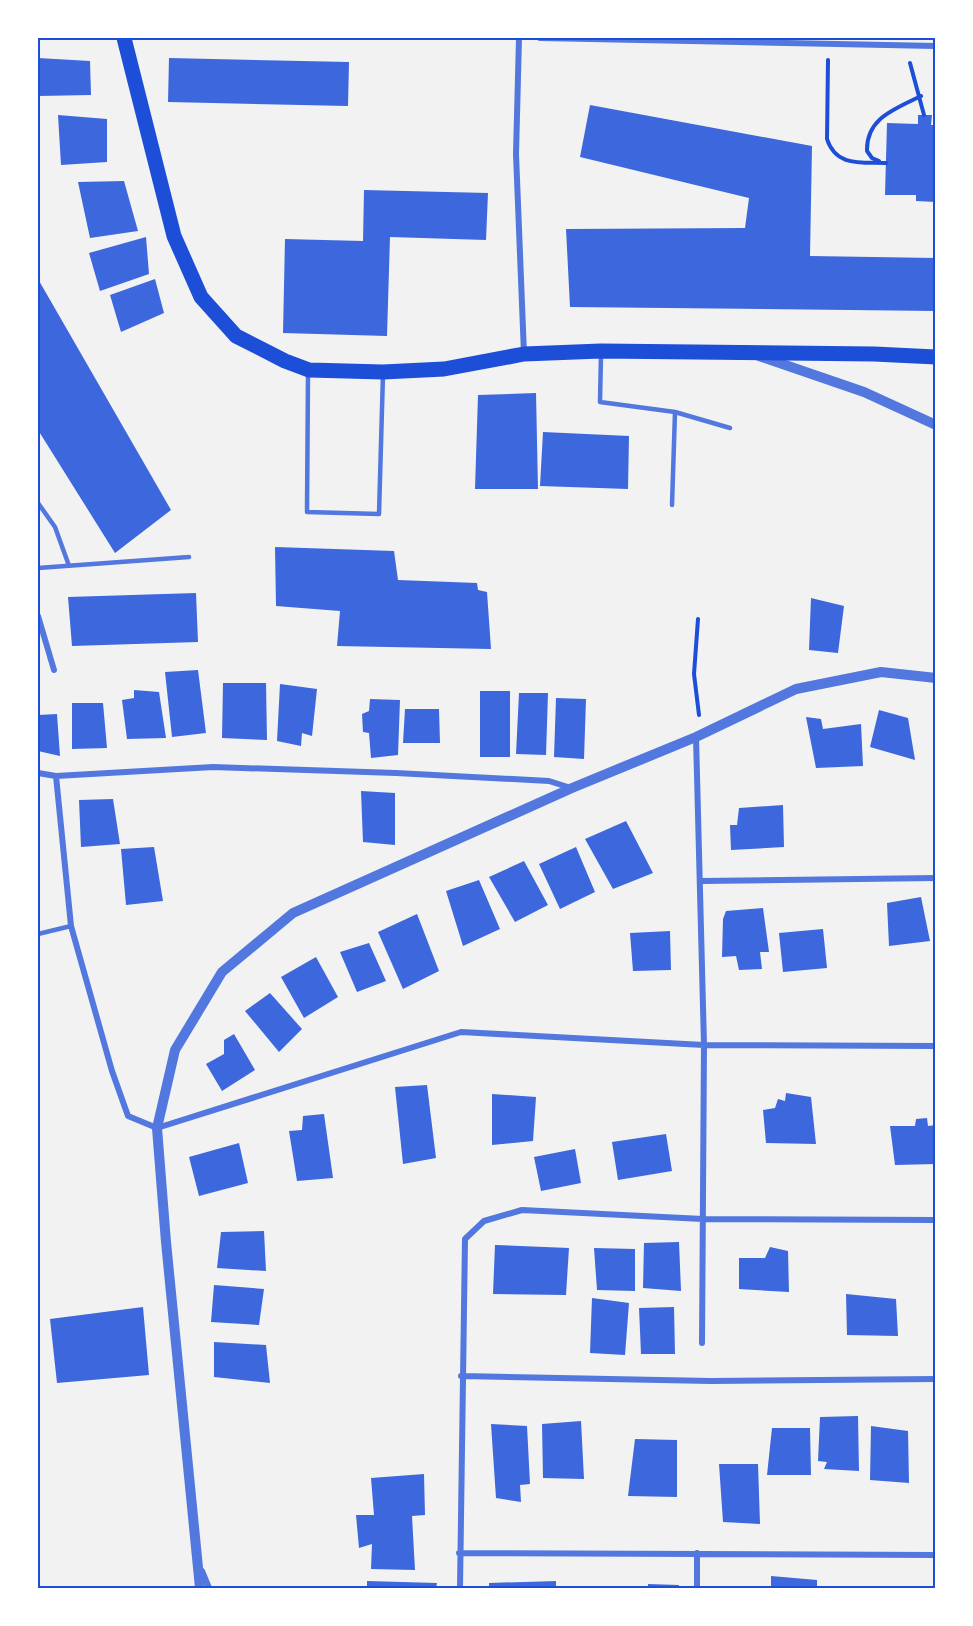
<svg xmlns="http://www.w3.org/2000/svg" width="973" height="1626" font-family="'Source Sans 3',sans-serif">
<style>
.building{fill:#3d67dc}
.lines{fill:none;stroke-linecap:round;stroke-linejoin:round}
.path{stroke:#1d4ed8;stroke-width:4}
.service{stroke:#5277de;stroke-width:4.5}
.minor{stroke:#5277de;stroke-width:6}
.tertiary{stroke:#5277de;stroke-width:10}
.primary{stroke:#1d4ed8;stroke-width:15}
.neatline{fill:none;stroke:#1d4ed8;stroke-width:2}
</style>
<rect width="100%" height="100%" fill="#f2f2f2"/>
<!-- building -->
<path class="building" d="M38 58 90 61 91 95 38 96Z
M169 58 349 62 348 106 168 102Z
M590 105 812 146 810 256 936 258V311L570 307 566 229 745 228 749 198 580 157Z
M58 115 107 119V162L61 165Z
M918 115H932L931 125H936V202L916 201V195H885L887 123 918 124Z
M124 181 138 231 90 238 78 182Z
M364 190 488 193 486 240 390 237 387 336 283 333 285 239 363 241Z
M146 237 149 274 100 291 89 253Z
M38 279 171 510 115 553 38 430Z
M155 279 164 313 121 332 110 295Z
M536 393 538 489H475L478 395Z
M543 432 629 436 628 489 540 486Z
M275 547 394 551 398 580 477 583 478 590 487 592 491 649 337 646 340 611 276 606Z
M196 593 198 642 72 646 68 597Z
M811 598 844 606 838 653 809 650Z
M198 670 206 733 172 737 165 672Z
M223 683H266L267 740 222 738Z
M280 684 317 689 312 736 302 733 301 746 277 741Z
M134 690 159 692 166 738 127 739 122 700 134 698Z
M480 691H510V757H480Z
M519 693H548L546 755 516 754Z
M556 698 586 699 584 759 554 757Z
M370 699 400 700 398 755 371 758 369 733 363 732 362 714 369 711Z
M72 703H103L107 748 72 749Z
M405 709H439L440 743H403Z
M879 710 908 718 915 760 870 747Z
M57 714 60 756 38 751V715Z
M806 717 821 719 823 729 861 724 863 766 816 768Z
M361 791 395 793V845L363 842Z
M113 799 120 844 81 847 79 800Z
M783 805 784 847 731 850 730 825H737L739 808Z
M626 821 653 873 613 889 585 839Z
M154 847 163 901 126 905 121 849Z
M576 847 595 892 560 909 539 864Z
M524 861 548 905 515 922 489 877Z
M479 880 500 929 463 946 446 891Z
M921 897 930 941 889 946 887 903Z
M763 908 769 952H760L762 969 739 970 736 956 722 957 723 919 726 911Z
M417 914 439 971 403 989 378 932Z
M823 929 827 968 783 972 779 933Z
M670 931 671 970 633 971 630 933Z
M369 943 386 981 357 992 340 952Z
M316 957 338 997 304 1018 281 977Z
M270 993 302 1029 279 1052 245 1011Z
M234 1034 255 1070 222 1091 206 1064 224 1054V1040Z
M427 1085 436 1158 403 1164 395 1087Z
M786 1093 811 1097 816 1144 766 1143 763 1110 775 1108 778 1099 785 1101Z
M492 1094 536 1097 533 1141 492 1145Z
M324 1114 333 1178 297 1181 289 1131 302 1130 303 1116Z
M927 1118 928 1126 936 1125V1164L895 1165 890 1126H915L916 1119Z
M666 1134 672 1171 618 1180 612 1142Z
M239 1143 248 1183 199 1196 189 1157Z
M575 1149 581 1183 541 1191 534 1157Z
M264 1231 266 1271 217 1268 221 1232Z
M679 1242 681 1291 643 1288 644 1243Z
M495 1245 569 1248 566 1295 493 1294Z
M770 1247 788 1251 789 1292 739 1289V1258H765Z
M594 1248 635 1249V1291L597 1290Z
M214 1285 264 1289 259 1325 211 1322Z
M846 1294 896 1299 898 1336 847 1335Z
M592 1298 629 1303 625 1355 590 1353Z
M143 1307 149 1375 57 1383 50 1319Z
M674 1307 675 1354H641L639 1308Z
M214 1342 266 1345 270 1383 214 1377Z
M858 1416 859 1471 824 1469 827 1462 818 1461 820 1417Z
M581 1421 584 1479 543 1478 542 1424Z
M491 1424 527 1426 530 1484 520 1485 521 1502 496 1498Z
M871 1426 908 1431 909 1483 870 1480Z
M772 1428H810L811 1475H767Z
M635 1439 677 1440V1497L628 1496Z
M719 1464H758L760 1524 723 1522Z
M424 1474 425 1515 412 1516 415 1570 371 1569 372 1544 359 1548 356 1515H374L371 1478Z
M771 1576 817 1580V1588H771Z
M367 1581 437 1583 436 1588H367Z
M556 1581V1588H489V1583Z
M648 1584 679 1585V1588H648Z"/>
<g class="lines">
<!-- path -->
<path class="path" d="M828 60 827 139C836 167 861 162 886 163
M910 63 924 115
M879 161 872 158 867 151C866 118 895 109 921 96
M698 619 694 674 699 715"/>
<!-- service -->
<path class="service" d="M601 354 600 402 675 412 730 428
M308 373 307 512 379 514 383 374
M38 503 55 527 68 563
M672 505 675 412
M38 568 189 557
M38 934 71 926"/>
<!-- minor -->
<path class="minor" d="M519 38 516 154 524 354
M540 38 936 46
M38 616 54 670
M696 737 704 1045 702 1343
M38 773 56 776 213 767 396 773 549 781 571 788
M56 776 71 926 112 1071 128 1116 157 1128 461 1032 704 1045 936 1046
M701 881 936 878
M461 1376 711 1381 936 1379
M459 1553 936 1555
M697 1553V1588
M202 1571 209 1588
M460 1588 465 1239 484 1221 522 1210 703 1219 936 1220"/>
<!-- tertiary -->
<path class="tertiary" d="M759 356 864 392 936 425
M200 1588 166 1242 157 1128 175 1050 222 972 293 913 572 788 696 737 796 689 881 672 936 678"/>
<!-- primary -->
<path class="primary" d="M124 38 174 236 201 297 236 336 285 361 309 370 383 372 444 369 524 354 601 351 874 354 936 357"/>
</g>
<!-- border -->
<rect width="973" height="1626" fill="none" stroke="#ffffff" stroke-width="78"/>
<rect x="39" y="39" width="895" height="1548" class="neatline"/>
</svg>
